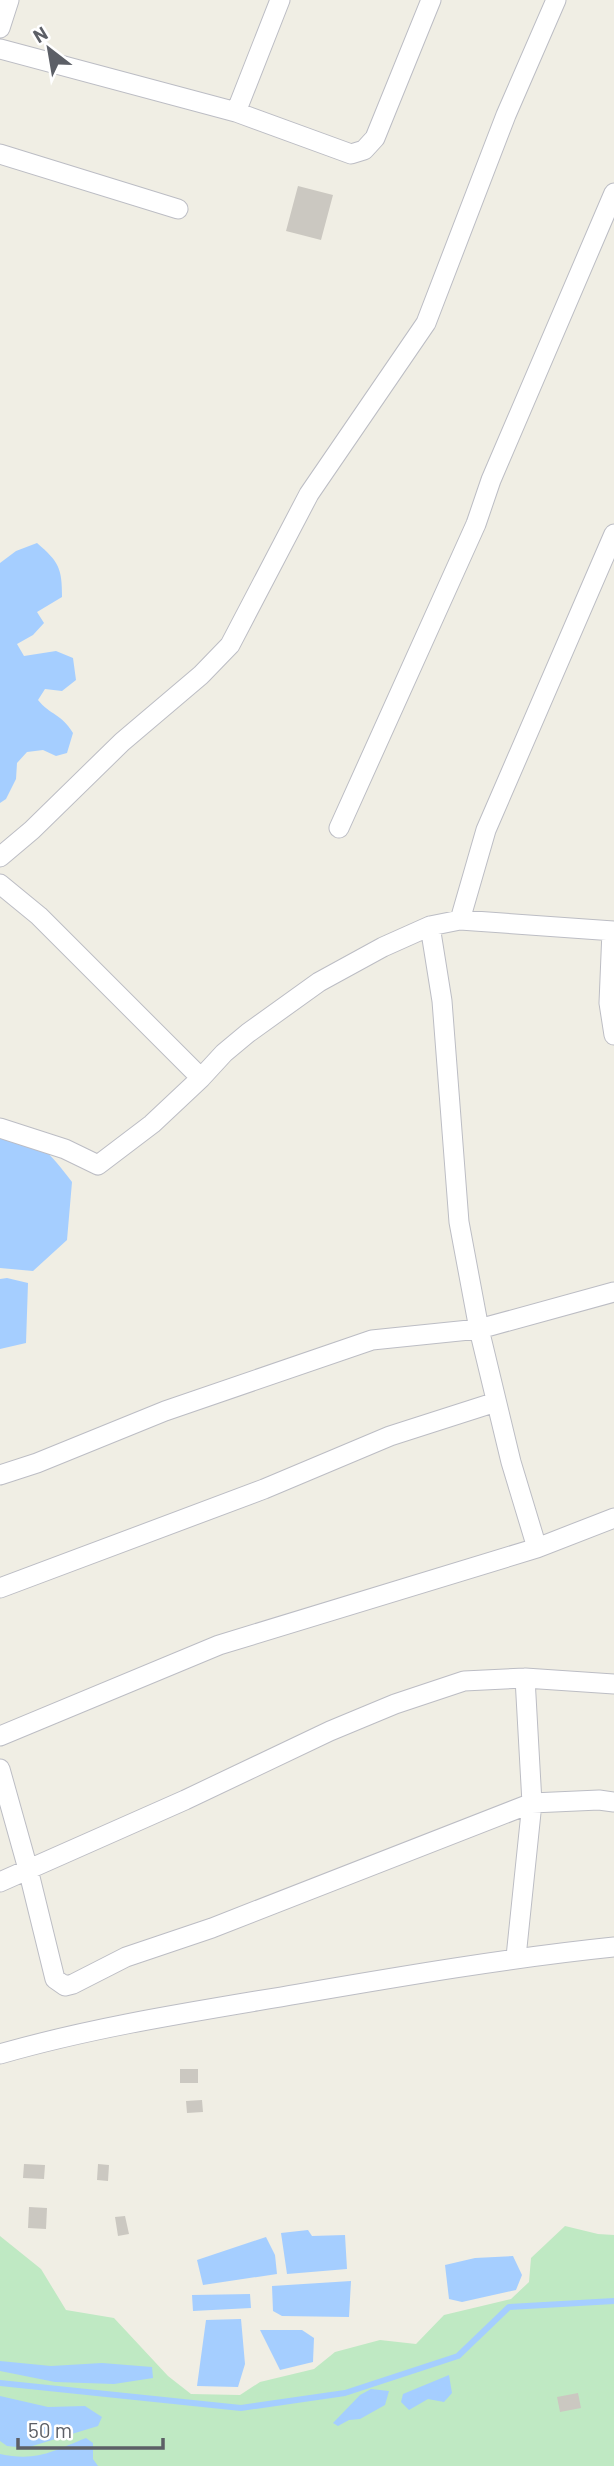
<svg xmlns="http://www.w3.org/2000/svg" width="614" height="2466" font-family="Barlow,sans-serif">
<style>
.green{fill:#bfe9c3}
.water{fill:#a5ceff}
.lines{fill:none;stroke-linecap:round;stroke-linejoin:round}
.stream{stroke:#a5ceff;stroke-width:6}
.building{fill:#cbc8c1}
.minor-casing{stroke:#bcbdc4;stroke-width:21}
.minor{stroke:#fff;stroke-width:19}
</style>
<rect width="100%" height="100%" fill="#f0eee4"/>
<!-- green -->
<path class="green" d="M565 2226 598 2234 614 2235V2466H0V2236L41 2269 66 2310 114 2318 168 2376 191 2394 240 2395 260 2382 314 2369 335 2352 380 2340 416 2344 444 2315 511 2299 529 2282 531 2258Z"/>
<!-- water -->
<path class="water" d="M37 543C59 562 62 568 62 597L37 612 44 623 33 635 17 644 24 656 56 651 73 658 76 680 62 691 45 689 38 700C51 716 61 713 73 733L67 753 56 756 43 750 27 752 17 763 16 779 6 799 0 803V563L16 551Z
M0 1126C35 1136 51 1154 72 1182L67 1240 33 1271 0 1268Z
M7 1278 28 1283 26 1343 0 1349V1279Z
M308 2230 312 2236 345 2235 347 2269 287 2274 281 2233Z
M266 2237 275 2255 277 2274 203 2285 197 2260Z
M513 2256 522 2275 516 2290 462 2302 449 2299 445 2265 475 2258Z
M351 2281 349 2317 282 2316 273 2311 272 2286Z
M250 2294 251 2308 193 2311 192 2295Z
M241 2319 245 2364 238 2387 197 2386 206 2320Z
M260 2330H302L314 2338 313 2362 280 2370Z
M0 2361 51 2366 102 2363 152 2367 153 2378 114 2384 55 2382 0 2371Z
M449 2375 452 2393 444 2402 428 2399 409 2410 401 2402 403 2394Z
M371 2389 389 2391 385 2405 360 2419 349 2420 338 2426 333 2423 360 2395Z
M0 2396 48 2407 85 2406 102 2417 98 2426 26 2448 7 2446 0 2441Z
M86 2438 93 2443V2459L98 2466H0V2454C37 2462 53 2451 86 2438Z"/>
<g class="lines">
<!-- stream -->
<path class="stream" d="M0 2383 241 2408 345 2393 458 2356 509 2307 614 2301"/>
</g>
<!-- building -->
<path class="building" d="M298 186 333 195 321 240 286 231Z
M180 2069H198V2083H180Z
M202 2100 203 2112 187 2113 186 2101Z
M24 2164 45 2165 44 2179 23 2178Z
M98 2164 109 2165 108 2181 97 2180Z
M29 2207 47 2208 46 2229 28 2228Z
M125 2216 129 2234 118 2236 115 2217Z
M578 2393 581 2408 560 2412 557 2397Z"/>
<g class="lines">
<!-- minor casing -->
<g class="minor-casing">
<path id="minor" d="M0 28 9 0
M0 49 236 112 351 154 364 150 375 138 431 0
M236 112 280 0
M0 154 178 209
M339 828 476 524 491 480 614 193
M0 857 32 830 122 742 201 675 230 645 309 494 426 323 506 115 556 0
M0 884 39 916 201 1078
M460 920 486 830 614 534
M430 926 442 1001 459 1222 479 1329 511 1462 537 1548
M612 931 609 1003 614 1035
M0 1128 65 1149 98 1165 152 1124 201 1078 224 1053 248 1033 319 982 383 947 430 926 460 920 614 931
M0 1475 37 1463 165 1411 372 1340 479 1329 614 1292
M0 1588 264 1489 390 1436 496 1402
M0 1736 219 1645 537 1548 614 1518
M0 1769 28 1869 55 1979 65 1986 73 1984 126 1957 212 1928 532 1803 599 1800 614 1802
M0 1882 185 1800 330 1731 395 1704 464 1681 525 1678 614 1684
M516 1957 532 1803 525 1678
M0 2054C97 2026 198 2011 298 1994 403 1976 508 1958 614 1947"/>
</g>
<!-- minor -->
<use href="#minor" class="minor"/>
</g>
<!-- north arrow -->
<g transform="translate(49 49) rotate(329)" stroke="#ffffff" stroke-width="5" paint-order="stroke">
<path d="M0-5L12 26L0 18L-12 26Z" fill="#5c5f66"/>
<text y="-10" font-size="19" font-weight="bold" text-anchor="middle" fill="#5c5f66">N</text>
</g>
<!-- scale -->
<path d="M18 2438v10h145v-10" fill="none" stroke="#5c5f66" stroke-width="3.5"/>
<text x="28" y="2438" font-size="21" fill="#5c5f66" stroke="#ffffff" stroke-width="5" paint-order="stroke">50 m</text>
</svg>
